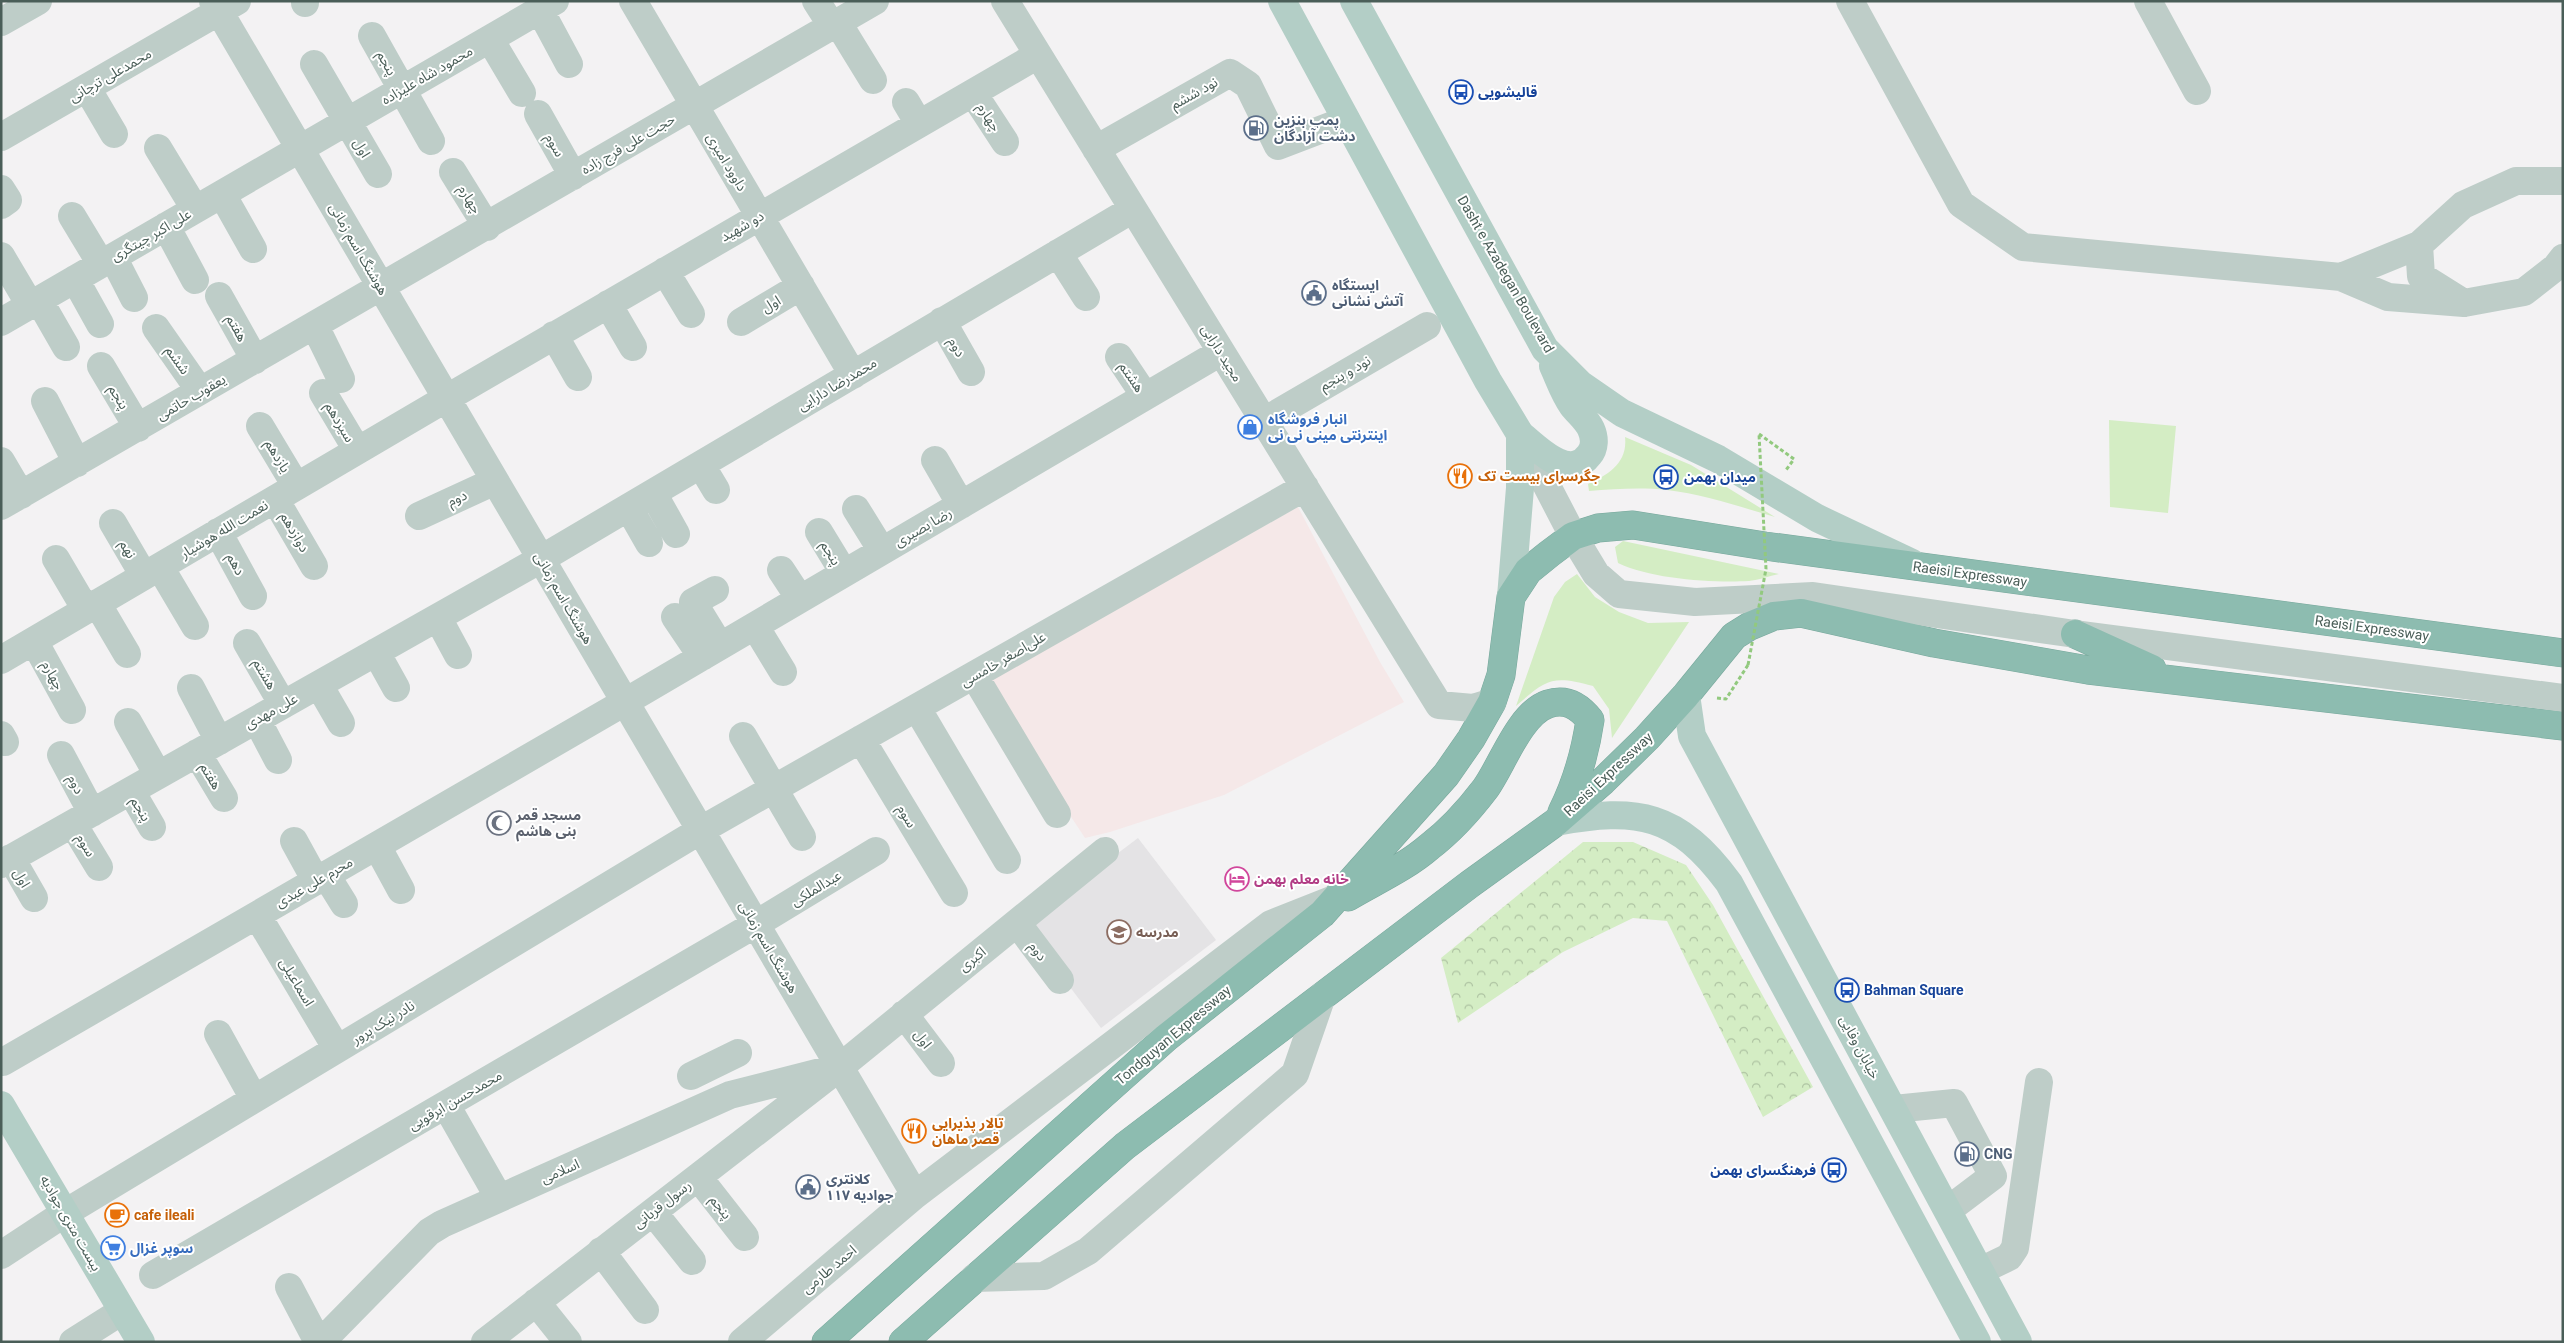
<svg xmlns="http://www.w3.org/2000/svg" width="2564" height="1343" font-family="Roboto,'Noto Sans Arabic',sans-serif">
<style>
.commercial{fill:#f5e8e8}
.education{fill:#e4e3e5}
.grass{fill:#d4edc4}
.forest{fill:url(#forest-crowns)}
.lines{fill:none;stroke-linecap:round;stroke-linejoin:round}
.highway-casing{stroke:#78a89c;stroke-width:29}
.path{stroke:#92c97e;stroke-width:3;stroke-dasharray:4 2.5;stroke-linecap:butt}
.minor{stroke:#becdc8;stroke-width:28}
.major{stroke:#b3cec6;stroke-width:28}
.highway{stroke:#8dbcb0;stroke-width:28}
.path-bridge{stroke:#92c97e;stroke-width:3;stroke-dasharray:4 2.5;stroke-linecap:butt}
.labels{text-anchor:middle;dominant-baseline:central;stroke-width:4;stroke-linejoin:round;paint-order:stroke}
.street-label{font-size:14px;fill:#4a5e58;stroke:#fff}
.transit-label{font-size:14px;font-weight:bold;fill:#164399;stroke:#fff;text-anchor:start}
.service-label{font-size:14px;font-weight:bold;fill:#4e5e75;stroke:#fff;text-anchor:start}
.shop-label{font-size:14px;font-weight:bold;fill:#366cbe;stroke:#fff;text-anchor:start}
.food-label{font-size:14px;font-weight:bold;fill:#c56008;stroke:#fff;text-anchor:start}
.worship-label{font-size:14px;font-weight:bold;fill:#5b616d;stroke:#fff;text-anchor:start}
.hotel-label{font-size:14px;font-weight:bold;fill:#b23c85;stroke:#fff;text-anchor:start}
.education-label{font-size:14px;font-weight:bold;fill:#785e54;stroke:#fff;text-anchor:start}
</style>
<defs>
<pattern id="forest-crowns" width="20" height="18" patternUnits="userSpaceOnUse" patternTransform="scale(1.25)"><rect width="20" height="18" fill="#d4edc4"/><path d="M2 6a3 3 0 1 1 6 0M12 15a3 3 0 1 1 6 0" fill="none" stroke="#aec3a2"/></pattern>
</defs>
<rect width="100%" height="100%" fill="#f3f2f3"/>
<!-- commercial -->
<path class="commercial" d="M1298 507 1380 662 1404 702 1224 795 1110 832 1085 838 983 683Z"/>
<!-- education -->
<path class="education" d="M1138 838 1216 940 1101 1028 1023 925Z"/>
<!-- grass -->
<path class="grass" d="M2109 420 2176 426 2168 513 2110 507Z
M1625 437 1691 465 1775 517C1740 507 1703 494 1667 490 1641 487 1615 489 1589 491L1588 484C1608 475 1628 463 1625 437Z
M1623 541 1779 574C1769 576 1759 580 1749 581 1712 583 1651 579 1618 563L1615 547Z
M1577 574 1595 597 1619 612 1648 623 1689 622 1612 738 1609 709 1593 686C1552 675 1547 679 1516 706L1554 597 1565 582Z"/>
<!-- forest -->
<path class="forest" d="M1583 842H1633L1686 865 1713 905 1813 1087 1763 1117 1667 921 1633 918 1563 952 1458 1023 1441 958Z"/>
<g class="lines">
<!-- highway casing -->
<g class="highway-casing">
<path id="highway" d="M2075 634 2152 669
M1348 897C1375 881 1406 867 1429 847 1450 831 1469 810 1485 789 1502 766 1519 714 1548 704 1566 698 1579 706 1590 720 1585 754 1577 782 1562 812
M826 1342 1166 1038 1322 914 1446 775 1471 739 1492 702 1501 675 1511 597 1528 571 1549 554 1573 536 1598 528 1633 525 1765 546 2563 653
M903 1342 1125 1146 1470 884 1556 822 1603 781 1647 738 1686 695 1734 636 1750 626 1774 616 1801 613 1934 643 2088 670 2563 726"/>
</g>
<!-- path -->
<path class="path" d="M1759 434 1794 459 1786 470
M1717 698 1726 699 1748 665"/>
<!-- minor -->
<path class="minor" d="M213 1 915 1195
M305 1V3
M633 1 853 375
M816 1 832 26
M1005 1 1439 705 1473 708 1492 702
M1850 1 1961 204 2023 247 2341 277 2388 297 2464 303
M2148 1 2197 91
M540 10 569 64
M1 22 38 1
M838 23 873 80
M372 36 431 141
M490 39 522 93
M314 64 378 174
M87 88 114 134
M973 93 1005 142
M906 102 919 124
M538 114 573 176
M1 137 237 1
M158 148 195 209
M1096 149 1230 73 1248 85 1278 146 1346 120
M453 172 487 227
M2563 181H2516L2463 205 2419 245 2421 276 2464 303 2524 292 2556 267 2563 258
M1 189 8 200 1 205
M222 194 253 249
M72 216 101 264
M166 226 195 280
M1058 253 1086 297
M1 256 30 305
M113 257 134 298
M665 271 691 314
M2341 277 2419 245
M75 279 100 324
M219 296 255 360
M39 300 66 347
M608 304 633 347
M942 321 971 372
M1 322 555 1
M741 322 801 286
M315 326 341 379
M156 328 200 391
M554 335 578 377
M1119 357 1145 396
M101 366 138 428
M323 393 357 450
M45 401 77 463
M1264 421 1427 326
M260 426 296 486
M1520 434 1573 536 1596 574 1619 594 1695 602 1813 596 2075 634 2563 698
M935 460 961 505
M1 461 21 495
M701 465 716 490
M653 493 676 534
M275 499 314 566
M1 506 875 1
M629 508 649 543
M856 509 882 551
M419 516 495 481
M113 523 144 576
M218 532 253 596
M819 532 844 573
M56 559 86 610
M160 567 195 626
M781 570 800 599
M715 590 693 602 720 646
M97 603 127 654
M675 617 702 657
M438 618 458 655
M755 626 783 672
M34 641 72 710
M247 643 283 705
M376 652 396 688
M1 660 447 398 1038 55
M974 675 1057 814
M319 685 341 723
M191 688 219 741
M917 708 1007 860
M257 720 278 760
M128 722 158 775
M1 735 5 742
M743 736 802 837
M861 739 954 893
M197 753 224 798
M61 755 92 813
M131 791 152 827
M73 824 99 867
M294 841 316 881
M377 846 401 890
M11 858 34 898
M1 864 541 559 1133 209
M326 875 344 904
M257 915 337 1049
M1017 923 1060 980
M904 1014 941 1063
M218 1034 254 1099
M3 1062 625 702 1221 352
M691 1076 738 1053
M446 1105 499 1198
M1894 1109 1954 1103 1993 1176 1948 1210
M698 1177 745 1237
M653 1212 692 1261
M601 1251 645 1310
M1 1255 65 1213 701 830 1305 487
M1980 1271 2009 1257 2015 1248 2039 1082
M153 1275 756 924 876 851
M974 1278 1044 1276 1088 1251 1295 1074 1322 996
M289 1287 318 1342
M536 1302 568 1342
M73 1342 122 1311
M321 1342 429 1232 442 1224 730 1095 828 1070
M485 1342 840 1067 1105 851
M742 1342 915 1195 1271 924 1334 899"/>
<!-- major -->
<path class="major" d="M1282 1 1488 381 1520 434V488L1511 597
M1354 1 1545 349 1580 384 1622 413 1718 459 1817 518 1912 563
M1520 434C1537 448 1569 482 1589 455 1595 448 1595 438 1591 429 1587 420 1578 413 1572 405 1564 394 1559 379 1553 366
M1686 695 1692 736 2018 1342
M1556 822C1638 807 1677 813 1729 883L1977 1342
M1 1105 141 1342"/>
<!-- highway -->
<use href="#highway" class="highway"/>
<!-- path-bridge -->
<path class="path-bridge" d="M1748 665 1766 569 1759 434"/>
</g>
<!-- icons -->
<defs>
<g id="bus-ring" transform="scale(1.25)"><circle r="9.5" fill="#fff" stroke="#1a4fb4" stroke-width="1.5"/><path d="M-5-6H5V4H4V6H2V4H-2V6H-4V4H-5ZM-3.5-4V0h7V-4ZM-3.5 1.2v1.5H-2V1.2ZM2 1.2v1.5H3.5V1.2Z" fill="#1a4fb4"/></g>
<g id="fuel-ring" transform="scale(1.25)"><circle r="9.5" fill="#fff" stroke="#5c6f8a" stroke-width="1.5"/><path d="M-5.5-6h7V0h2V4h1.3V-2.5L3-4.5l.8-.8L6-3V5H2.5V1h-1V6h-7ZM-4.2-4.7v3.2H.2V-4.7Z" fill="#5c6f8a"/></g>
<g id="civic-ring" transform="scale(1.25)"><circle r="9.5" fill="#fff" stroke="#5c6f8a" stroke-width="1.5"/><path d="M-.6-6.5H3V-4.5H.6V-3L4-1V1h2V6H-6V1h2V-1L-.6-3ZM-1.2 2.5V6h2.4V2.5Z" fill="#5c6f8a"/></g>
<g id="shop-ring" transform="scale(1.25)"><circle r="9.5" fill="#fff" stroke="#3f7fe0" stroke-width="1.5"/><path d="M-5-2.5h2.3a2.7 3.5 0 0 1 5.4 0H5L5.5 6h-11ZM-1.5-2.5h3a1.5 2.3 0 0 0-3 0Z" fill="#3f7fe0"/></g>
<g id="restaurant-ring" transform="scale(1.25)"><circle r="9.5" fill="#fff" stroke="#e8710a" stroke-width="1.5"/><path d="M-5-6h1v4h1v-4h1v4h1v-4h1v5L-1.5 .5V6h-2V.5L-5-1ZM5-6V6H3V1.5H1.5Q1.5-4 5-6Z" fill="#e8710a"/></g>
<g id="mosque-ring" transform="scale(1.25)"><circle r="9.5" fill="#fff" stroke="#6b7280" stroke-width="1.5"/><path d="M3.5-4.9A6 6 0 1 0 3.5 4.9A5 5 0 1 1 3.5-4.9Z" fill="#6b7280"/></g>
<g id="hotel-ring" transform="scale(1.25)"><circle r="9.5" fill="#fff" stroke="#d1479c" stroke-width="1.5"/><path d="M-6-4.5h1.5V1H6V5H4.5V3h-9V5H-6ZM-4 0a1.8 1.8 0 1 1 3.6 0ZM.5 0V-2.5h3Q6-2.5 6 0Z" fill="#d1479c"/></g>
<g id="school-ring" transform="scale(1.25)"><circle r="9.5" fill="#fff" stroke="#8d6e63" stroke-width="1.5"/><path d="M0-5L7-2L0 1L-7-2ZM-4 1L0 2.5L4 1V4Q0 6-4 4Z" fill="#8d6e63"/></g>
<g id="cafe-ring" transform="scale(1.25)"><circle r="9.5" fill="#fff" stroke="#e8710a" stroke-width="1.5"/><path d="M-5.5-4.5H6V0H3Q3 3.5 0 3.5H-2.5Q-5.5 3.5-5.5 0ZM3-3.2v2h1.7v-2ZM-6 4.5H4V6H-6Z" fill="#e8710a"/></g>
<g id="supermarket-ring" transform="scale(1.25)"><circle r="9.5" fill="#fff" stroke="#3f7fe0" stroke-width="1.5"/><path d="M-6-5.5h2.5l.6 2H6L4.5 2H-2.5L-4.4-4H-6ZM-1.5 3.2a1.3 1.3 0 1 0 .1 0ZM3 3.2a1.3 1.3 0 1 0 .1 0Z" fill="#3f7fe0"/></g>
</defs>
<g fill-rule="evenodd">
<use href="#bus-ring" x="1461" y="92"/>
<use href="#fuel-ring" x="1256" y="128"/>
<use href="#civic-ring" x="1314" y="293"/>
<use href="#shop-ring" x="1250" y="427"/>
<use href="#restaurant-ring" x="1460" y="476"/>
<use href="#bus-ring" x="1666" y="477"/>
<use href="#mosque-ring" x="499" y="823"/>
<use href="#hotel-ring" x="1237" y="879"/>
<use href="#school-ring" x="1119" y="932"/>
<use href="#bus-ring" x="1847" y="990"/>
<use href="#restaurant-ring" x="914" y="1131"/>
<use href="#fuel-ring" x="1967" y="1154"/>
<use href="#bus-ring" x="1834" y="1170"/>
<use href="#civic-ring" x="808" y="1187"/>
<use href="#cafe-ring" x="117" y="1215"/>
<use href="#supermarket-ring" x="113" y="1248"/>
</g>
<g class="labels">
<!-- street labels -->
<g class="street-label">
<text transform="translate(387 63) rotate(61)">پنجم</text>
<text transform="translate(110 75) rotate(-30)">محمدعلی ترچانی</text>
<text transform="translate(427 75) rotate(-30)">محمود شاه علیزاده</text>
<text transform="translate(1194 93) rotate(-29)">نود ششم</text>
<text transform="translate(989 117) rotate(57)">چهارم</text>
<text transform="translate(628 144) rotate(-30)">حجت علی فرج زاده</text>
<text transform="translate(555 145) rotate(60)">سوم</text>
<text transform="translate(362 148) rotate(59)">اول</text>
<text transform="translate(727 162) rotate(59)">داوود امیری</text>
<text transform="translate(470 199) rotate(58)">چهارم</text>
<text transform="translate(742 226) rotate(-30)">دو شهید</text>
<text transform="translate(151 235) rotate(-30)">علی اکبر چیتگری</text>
<text transform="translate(359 249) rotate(60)">هوشنگ اسم زمانی</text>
<text transform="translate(1506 274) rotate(60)">Dasht e Azadegan Boulevard</text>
<text transform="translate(771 304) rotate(-31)">اول</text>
<text transform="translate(237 328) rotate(61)">هفتم</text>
<text transform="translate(957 347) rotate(61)">دوم</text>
<text transform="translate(1222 353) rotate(58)">مجید دارابی</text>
<text transform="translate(178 360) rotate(55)">ششم</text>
<text transform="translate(1345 373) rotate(-30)">نود و پنجم</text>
<text transform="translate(1132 377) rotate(56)">هشتم</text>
<text transform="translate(837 384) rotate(-31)">محمدرضا دارایی</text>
<text transform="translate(119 397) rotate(59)">پنجم</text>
<text transform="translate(191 397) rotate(-30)">یعقوب حاتمی</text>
<text transform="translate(340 422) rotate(59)">سیزدهم</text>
<text transform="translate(278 456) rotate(59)">یازدهم</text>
<text transform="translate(457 498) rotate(-25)">دوم</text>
<text transform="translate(923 527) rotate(-30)">رضا بصیری</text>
<text transform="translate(224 529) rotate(-31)">نعمت الله هوشیار</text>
<text transform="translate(295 532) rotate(60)">دوازدهم</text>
<text transform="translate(128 549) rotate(60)">نهم</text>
<text transform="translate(831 553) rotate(59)">پنجم</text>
<text transform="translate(236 564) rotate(61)">دهم</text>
<text transform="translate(1970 574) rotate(8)">Raeisi Expressway</text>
<text transform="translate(564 598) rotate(60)">هوشنگ اسم زمانی</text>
<text transform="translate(2372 628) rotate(8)">Raeisi Expressway</text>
<text transform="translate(1003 659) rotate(-30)">علی‌اصغر خامسی</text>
<text transform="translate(265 674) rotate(60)">هشتم</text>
<text transform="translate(53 675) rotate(61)">چهارم</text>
<text transform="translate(271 711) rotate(-29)">علی مهدی</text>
<text transform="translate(1608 774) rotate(-43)">Raeisi Expressway</text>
<text transform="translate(211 776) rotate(59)">هفتم</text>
<text transform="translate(76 784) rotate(62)">دوم</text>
<text transform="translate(141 809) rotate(59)">پنجم</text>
<text transform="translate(907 816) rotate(59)">سوم</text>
<text transform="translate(86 845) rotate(59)">سوم</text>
<text transform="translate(22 878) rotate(60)">اول</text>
<text transform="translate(314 882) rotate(-30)">محرم علی عبدی</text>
<text transform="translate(816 888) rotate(-31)">عبدالملکی</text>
<text transform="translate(769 947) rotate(60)">هوشنگ اسم زمانی</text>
<text transform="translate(1038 951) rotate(53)">دوم</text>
<text transform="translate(972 959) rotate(-39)">اکبری</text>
<text transform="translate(297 982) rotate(59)">اسماعیلی</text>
<text transform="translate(383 1022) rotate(-31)">نادر نیک پرور</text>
<text transform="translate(1173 1035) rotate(-40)">Tondguyan Expressway</text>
<text transform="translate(923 1039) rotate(53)">اول</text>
<text transform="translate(1860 1047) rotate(62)">خیابان وفایی</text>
<text transform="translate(455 1100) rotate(-30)">محمدحسن ابرقویی</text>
<text transform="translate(560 1171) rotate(-24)">اسلامی</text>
<text transform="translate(662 1204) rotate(-38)">رسول قربانی</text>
<text transform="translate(721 1207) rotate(52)">پنجم</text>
<text transform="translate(71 1223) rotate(60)">بیست متری جوادیه</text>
<text transform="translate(829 1269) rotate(-40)">احمد طارمی</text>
</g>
<!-- transit labels -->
<g class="transit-label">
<text x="1478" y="92">قالیشویی</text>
<text x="1684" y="477">میدان بهمن</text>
<text x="1864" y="990">Bahman Square</text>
<text x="1816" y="1170" text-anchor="end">فرهنگسرای بهمن</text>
</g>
<!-- service labels -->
<g class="service-label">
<text x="1274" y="120">پمپ بنزین<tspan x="1274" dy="16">دشت آزادگان</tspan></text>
<text x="1332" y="285">ایستگاه<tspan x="1332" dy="16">آتش نشانی</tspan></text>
<text x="1984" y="1154">CNG</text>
<text x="826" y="1179">کلانتری<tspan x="826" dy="16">۱۱۷ جوادیه</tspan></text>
</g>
<!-- shop labels -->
<g class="shop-label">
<text x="1268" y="419">انبار فروشگاه<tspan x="1268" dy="16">اینترنتی مینی نی نی</tspan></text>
<text x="130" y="1248">سوپر غزال</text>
</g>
<!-- food labels -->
<g class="food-label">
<text x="1478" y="476">جگرسرای بیست تک</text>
<text x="932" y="1123">تالار پذیرایی<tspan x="932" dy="16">قصر ماهان</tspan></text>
<text x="134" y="1215">cafe ileali</text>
</g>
<!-- worship labels -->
<g class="worship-label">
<text x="516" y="815">مسجد قمر<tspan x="516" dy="16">بنی هاشم</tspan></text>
</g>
<!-- hotel labels -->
<g class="hotel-label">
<text x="1254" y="879">خانه معلم بهمن</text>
</g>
<!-- education labels -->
<g class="education-label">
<text x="1136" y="932">مدرسه</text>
</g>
</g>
<!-- border -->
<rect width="2564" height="1343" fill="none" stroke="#4a5e58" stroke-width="5"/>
</svg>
